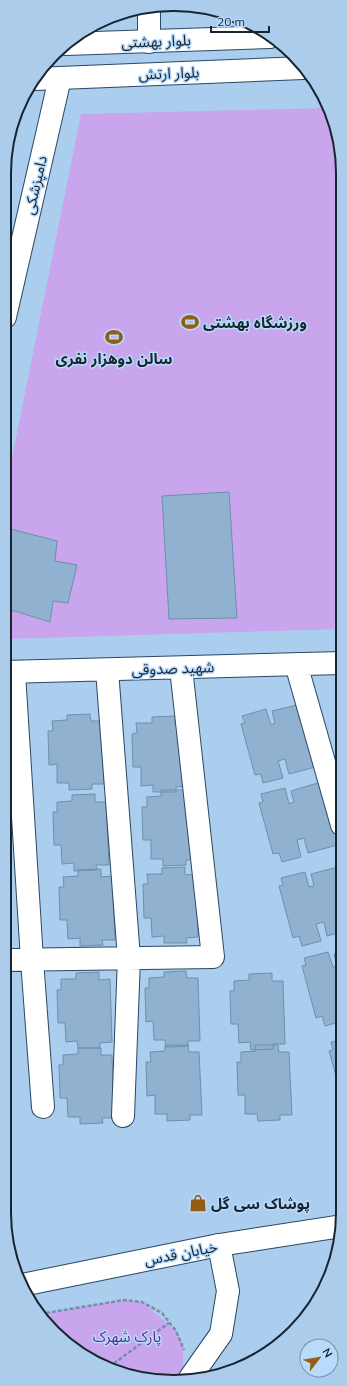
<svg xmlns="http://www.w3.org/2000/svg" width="347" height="1386" font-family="Mulish,'Noto Sans Arabic',sans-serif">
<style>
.green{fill:#c8a5ed}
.building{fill:#90b1d0;stroke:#6e8fad}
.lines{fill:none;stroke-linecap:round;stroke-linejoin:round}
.minor-casing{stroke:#2a4863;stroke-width:24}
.tertiary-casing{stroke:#2a4863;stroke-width:24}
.secondary-casing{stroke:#2a4863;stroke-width:24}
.primary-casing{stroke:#2a4863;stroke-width:24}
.path{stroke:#7590a8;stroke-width:2.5;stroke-dasharray:4 2;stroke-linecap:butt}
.minor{stroke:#fff;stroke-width:22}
.tertiary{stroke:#fff;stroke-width:22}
.secondary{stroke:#fff;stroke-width:22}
.primary{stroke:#fff;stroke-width:22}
.labels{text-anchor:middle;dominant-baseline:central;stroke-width:3;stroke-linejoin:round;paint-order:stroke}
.street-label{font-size:15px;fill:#182531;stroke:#b8dbfb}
.poi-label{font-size:15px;font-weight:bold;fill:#182531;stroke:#b8dbfb;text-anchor:start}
.park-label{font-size:15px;fill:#652b91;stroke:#b8dbfb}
.rim{fill:none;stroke:#182531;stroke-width:2}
</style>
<rect width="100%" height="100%" fill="#abceee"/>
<!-- green -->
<path class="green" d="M328 108 342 152V629L5 639V493L81 114Z
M124 1300 142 1302 176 1331 183 1345V1370L175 1380 162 1382 99 1365 46 1324 40 1314Z"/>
<!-- building -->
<path class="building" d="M229 492 237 618 169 619 162 496Z
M7 528 57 541 55 561 77 565 68 603 53 601 50 622 5 608V539Z
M305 703 323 765 289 774 285 759 278 761 283 778 263 783 261 774 255 775 241 724 245 723 242 716 266 709 271 725 275 723 272 711Z
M342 712V739L337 721 341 720 338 713Z
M90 714 91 721H101L104 784H92V789L69 790V783H57V764L49 765 48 731H53L52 721 67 720V715Z
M175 716V724L186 723 188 786 176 787V792H153V785L141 786V767H133L132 734 137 733 136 723H152V717Z
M324 781 341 844 308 853 304 838 297 840 301 857 282 862 279 853 273 854 259 803 263 802 261 794 285 788 289 804 294 802 291 791Z
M161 790H184L198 860H186V865L163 866V859H151V840H143L142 807H147V797L161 796Z
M95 794V802H106L109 865H96L97 870 74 871V863L62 864 61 845H54L53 812H57V802L72 801V795Z
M342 866V932L327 936 324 922 316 924 321 941 302 946 299 936 293 938 279 886 283 885 281 878 305 872 309 887 314 886 311 874Z
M185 867V875L196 874 198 937 186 938 187 943H164V936L152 937 151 918H144L143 884H148L147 874H162V868Z
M101 869V877L112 876 115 940H102L103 945 80 946V938L68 939 67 920H60L59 887H64L63 877 78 876V870Z
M328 952 333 967 337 966 334 954 342 952V1003L340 1004 342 1010V1021L325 1026 322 1016 316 1018 302 966 306 965 304 958Z
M186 971 187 978H198L200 1041H188V1046L166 1047 165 1040H154L153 1021 146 1022 145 988H149V978L164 977V972Z
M99 972V980L110 979 112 1042 100 1043V1048H78L77 1041 66 1042 65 1023H58L57 990H61V979H76V973Z
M272 973V981H283L285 1044H273V1049L251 1050 250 1042 239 1043 238 1024H231L230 991H234V981L249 980V974Z
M342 1040V1097L329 1051 333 1050 331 1042Z
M165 1045H188L189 1052H199L202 1115H190V1120L167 1121V1114H155V1095L147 1096 146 1062H151L150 1052 165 1051Z
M255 1045H278L279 1052H289L292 1115H280V1120L258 1121 257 1114H245V1095H238L237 1062H241V1052L256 1051Z
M78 1048H101V1055H112L114 1118H102L103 1123 80 1124V1117H68L67 1098H60L59 1065H63V1055L78 1054Z"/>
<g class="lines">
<!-- minor casing -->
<g class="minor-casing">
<path id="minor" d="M149 42V8
M5 317 60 78
M296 664 342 825
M107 670 129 958 123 1116
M5 672 342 663
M14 673 32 960 43 1107
M4 960 213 957 181 668"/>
</g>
<!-- tertiary casing -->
<g class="tertiary-casing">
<path id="tertiary" d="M190 1378 221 1334 228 1291 219 1245"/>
</g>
<!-- secondary casing -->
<g class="secondary-casing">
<path id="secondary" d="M22 1285 219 1245 342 1226"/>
</g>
<!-- primary casing -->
<g class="primary-casing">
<path id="primary" d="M66 44 270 37
M35 79 303 68"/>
</g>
<!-- path -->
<path class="path" d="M40 1314 124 1300 142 1302 162 1313 176 1331 184 1350
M109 1367 169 1323"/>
<!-- minor -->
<use href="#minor" class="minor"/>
<!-- tertiary -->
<use href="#tertiary" class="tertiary"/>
<!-- secondary -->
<use href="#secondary" class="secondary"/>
<!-- primary -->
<use href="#primary" class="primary"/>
</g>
<!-- icons -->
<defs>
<g id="stadium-bare" transform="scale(1.38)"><path d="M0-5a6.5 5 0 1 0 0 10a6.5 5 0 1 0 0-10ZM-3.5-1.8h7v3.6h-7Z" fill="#945d16" stroke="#b8dbfb" stroke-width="2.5" paint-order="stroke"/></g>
<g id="shop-bare" transform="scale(1.38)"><path d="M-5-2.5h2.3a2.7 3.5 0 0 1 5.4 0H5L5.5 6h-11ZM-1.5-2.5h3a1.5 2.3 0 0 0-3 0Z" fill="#945d16" stroke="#b8dbfb" stroke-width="2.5" paint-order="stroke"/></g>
</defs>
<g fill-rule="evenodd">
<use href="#stadium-bare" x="190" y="322"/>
<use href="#stadium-bare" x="114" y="337"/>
<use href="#shop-bare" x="198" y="1203"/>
</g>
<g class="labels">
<!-- street labels -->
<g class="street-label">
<text transform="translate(156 41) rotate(-2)">بلوار بهشتی</text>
<text transform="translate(169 73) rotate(-2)">بلوار ارتش</text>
<text transform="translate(35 185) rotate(-77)">دامپزشکی</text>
<text transform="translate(173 668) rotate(-2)">شهید صدوقی</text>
<text transform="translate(181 1253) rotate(-11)">خیابان قدس</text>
</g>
<!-- poi labels -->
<g class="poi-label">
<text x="203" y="322">ورزشگاه بهشتی</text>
<text x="114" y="358" text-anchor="middle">سالن دوهزار نفری</text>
<text x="211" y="1203">پوشاک سی گل</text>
</g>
<!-- park labels -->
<g class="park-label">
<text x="127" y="1336">پارک شهرک</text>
</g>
</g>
<!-- crop -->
<path d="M0 0H347V1386H0ZM173 11H174A162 162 0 0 1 336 173V1213A162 162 0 0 1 174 1375H173A162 162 0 0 1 11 1213V173A162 162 0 0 1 173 11Z" fill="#abcceb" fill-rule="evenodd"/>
<path class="rim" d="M173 11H174A162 162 0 0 1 336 173V1213A162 162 0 0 1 174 1375H173A162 162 0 0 1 11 1213V173A162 162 0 0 1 173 11Z"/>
<!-- north arrow -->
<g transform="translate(319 1358) rotate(59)"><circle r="19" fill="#b8dbfb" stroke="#7892aa"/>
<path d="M0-3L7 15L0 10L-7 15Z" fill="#945d16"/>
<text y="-6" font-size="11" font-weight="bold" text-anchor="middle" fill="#182531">N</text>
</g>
<!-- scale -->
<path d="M211 26v6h58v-6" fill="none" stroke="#182531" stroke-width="2"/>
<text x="217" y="26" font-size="12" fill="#182531" stroke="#b8dbfb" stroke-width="3" paint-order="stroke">20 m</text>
</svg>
